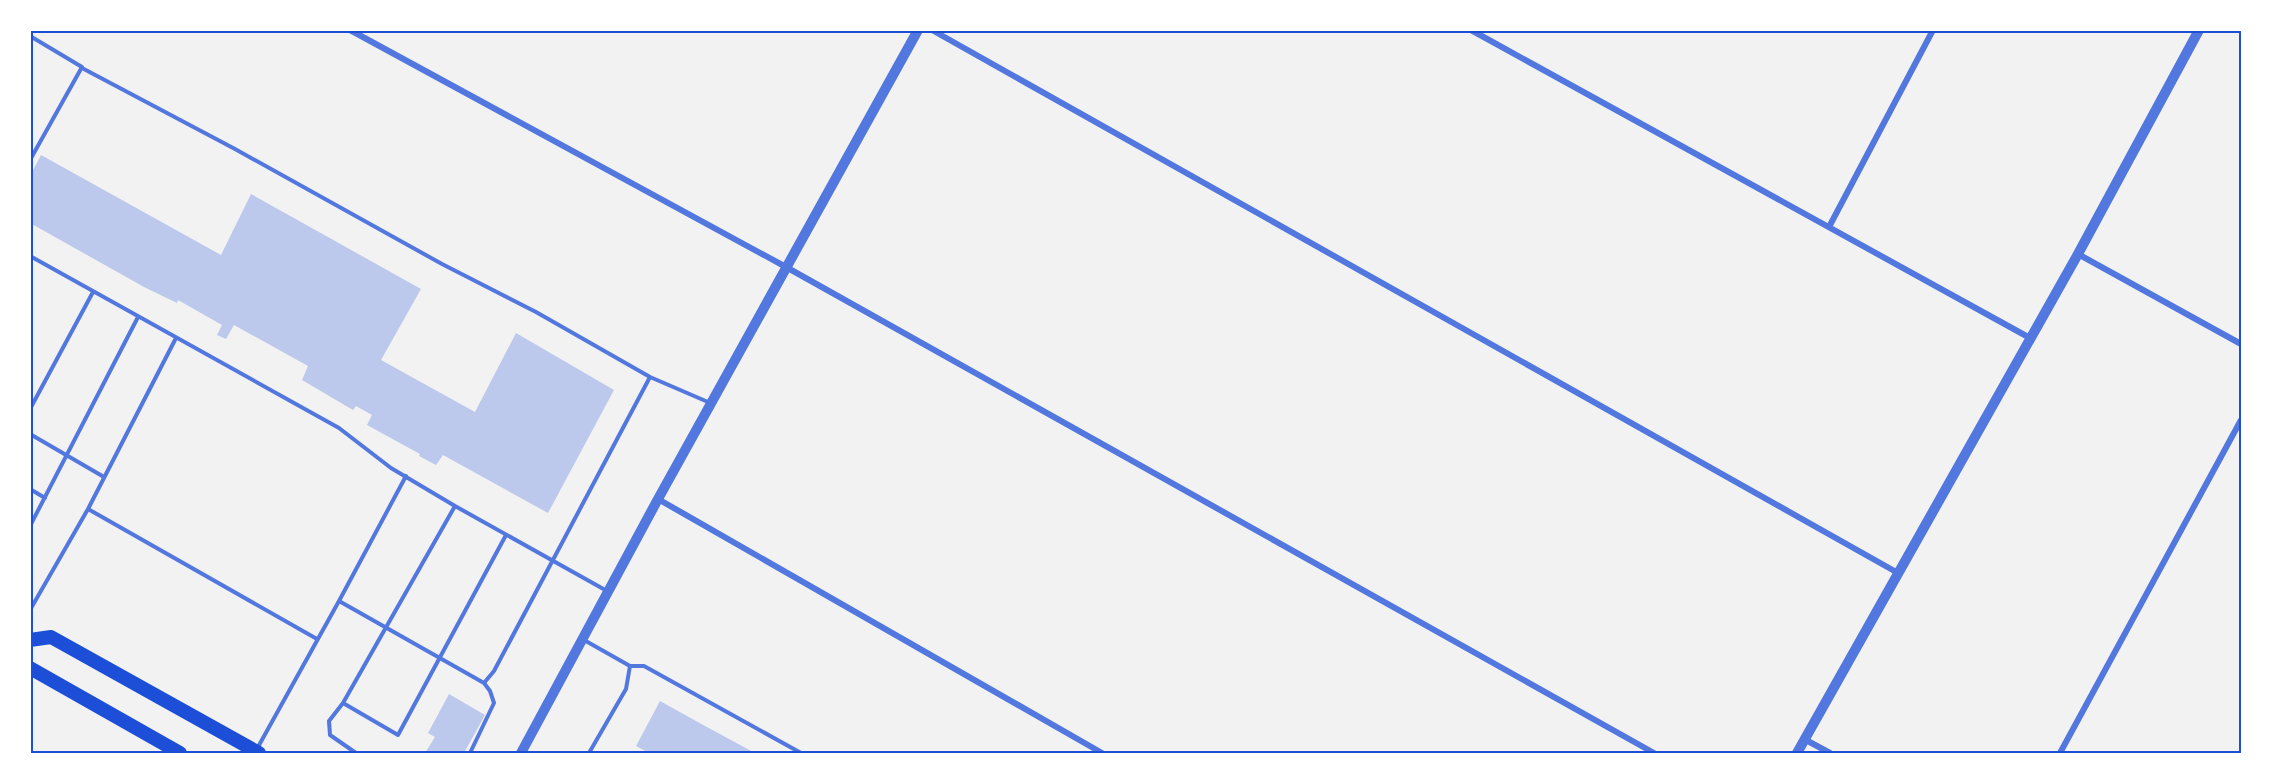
<svg xmlns="http://www.w3.org/2000/svg" width="2271" height="783" font-family="Overpass,sans-serif">
<style>
.building{fill:#bdc9ec}
.lines{fill:none;stroke-linecap:round;stroke-linejoin:round}
.service{stroke:#5277de;stroke-width:4}
.minor{stroke:#5277de;stroke-width:6}
.tertiary{stroke:#5277de;stroke-width:10}
.primary{stroke:#1d4ed8;stroke-width:14}
.neatline{fill:none;stroke:#1d4ed8;stroke-width:2}
</style>
<rect width="100%" height="100%" fill="#f2f2f2"/>
<!-- building -->
<path class="building" d="M41 155 221 255 251 194 421 289 381 360 475 412 516 333 614 390 548 513 443 455 436 465 419 456 420 454 367 425 372 415 356 406 353 410 302 380 308 366 234 325 226 339 217 335 222 325 178 300 177 303 144 287 30 223V176Z
M449 694 485 715 464 753H425L435 737 428 733Z
M660 701 705 726 755 753H649L636 746Z"/>
<g class="lines">
<!-- service -->
<path class="service" d="M30 36 82 67 30 160
M82 68 235 149 442 264 536 312 650 377 708 402
M30 256 339 428 391 468 455 506 607 591
M30 409 93 292
M30 434 104 477
M30 489 45 498
M88 509 317 639
M30 526 138 317
M339 601 406 476
M30 610 88 509 176 338
M584 640 630 666 626 689 589 753
M630 666H644L801 753
M343 703 398 735 506 535
M258 747 339 601 484 683 494 671 650 377
M356 753 330 735 329 721 343 703 455 506
M470 753 494 703 490 691 484 683"/>
<!-- minor -->
<path class="minor" d="M350 30 786 267 1654 753
M932 30 1898 573
M1471 30 2030 338
M1829 227 1933 30
M2078 254 2241 344
M658 499 1102 753
M1804 739 1830 753
M2060 753 2241 420"/>
<!-- tertiary -->
<path class="tertiary" d="M521 753 658 499 918 30
M1797 753 2078 254 2199 30"/>
<!-- primary -->
<path class="primary" d="M30 640 51 637 259 753
M30 668 180 753"/>
</g>
<!-- border -->
<rect width="2271" height="783" fill="none" stroke="#ffffff" stroke-width="63"/>
<rect x="32" y="32" width="2208" height="720" class="neatline"/>
</svg>
